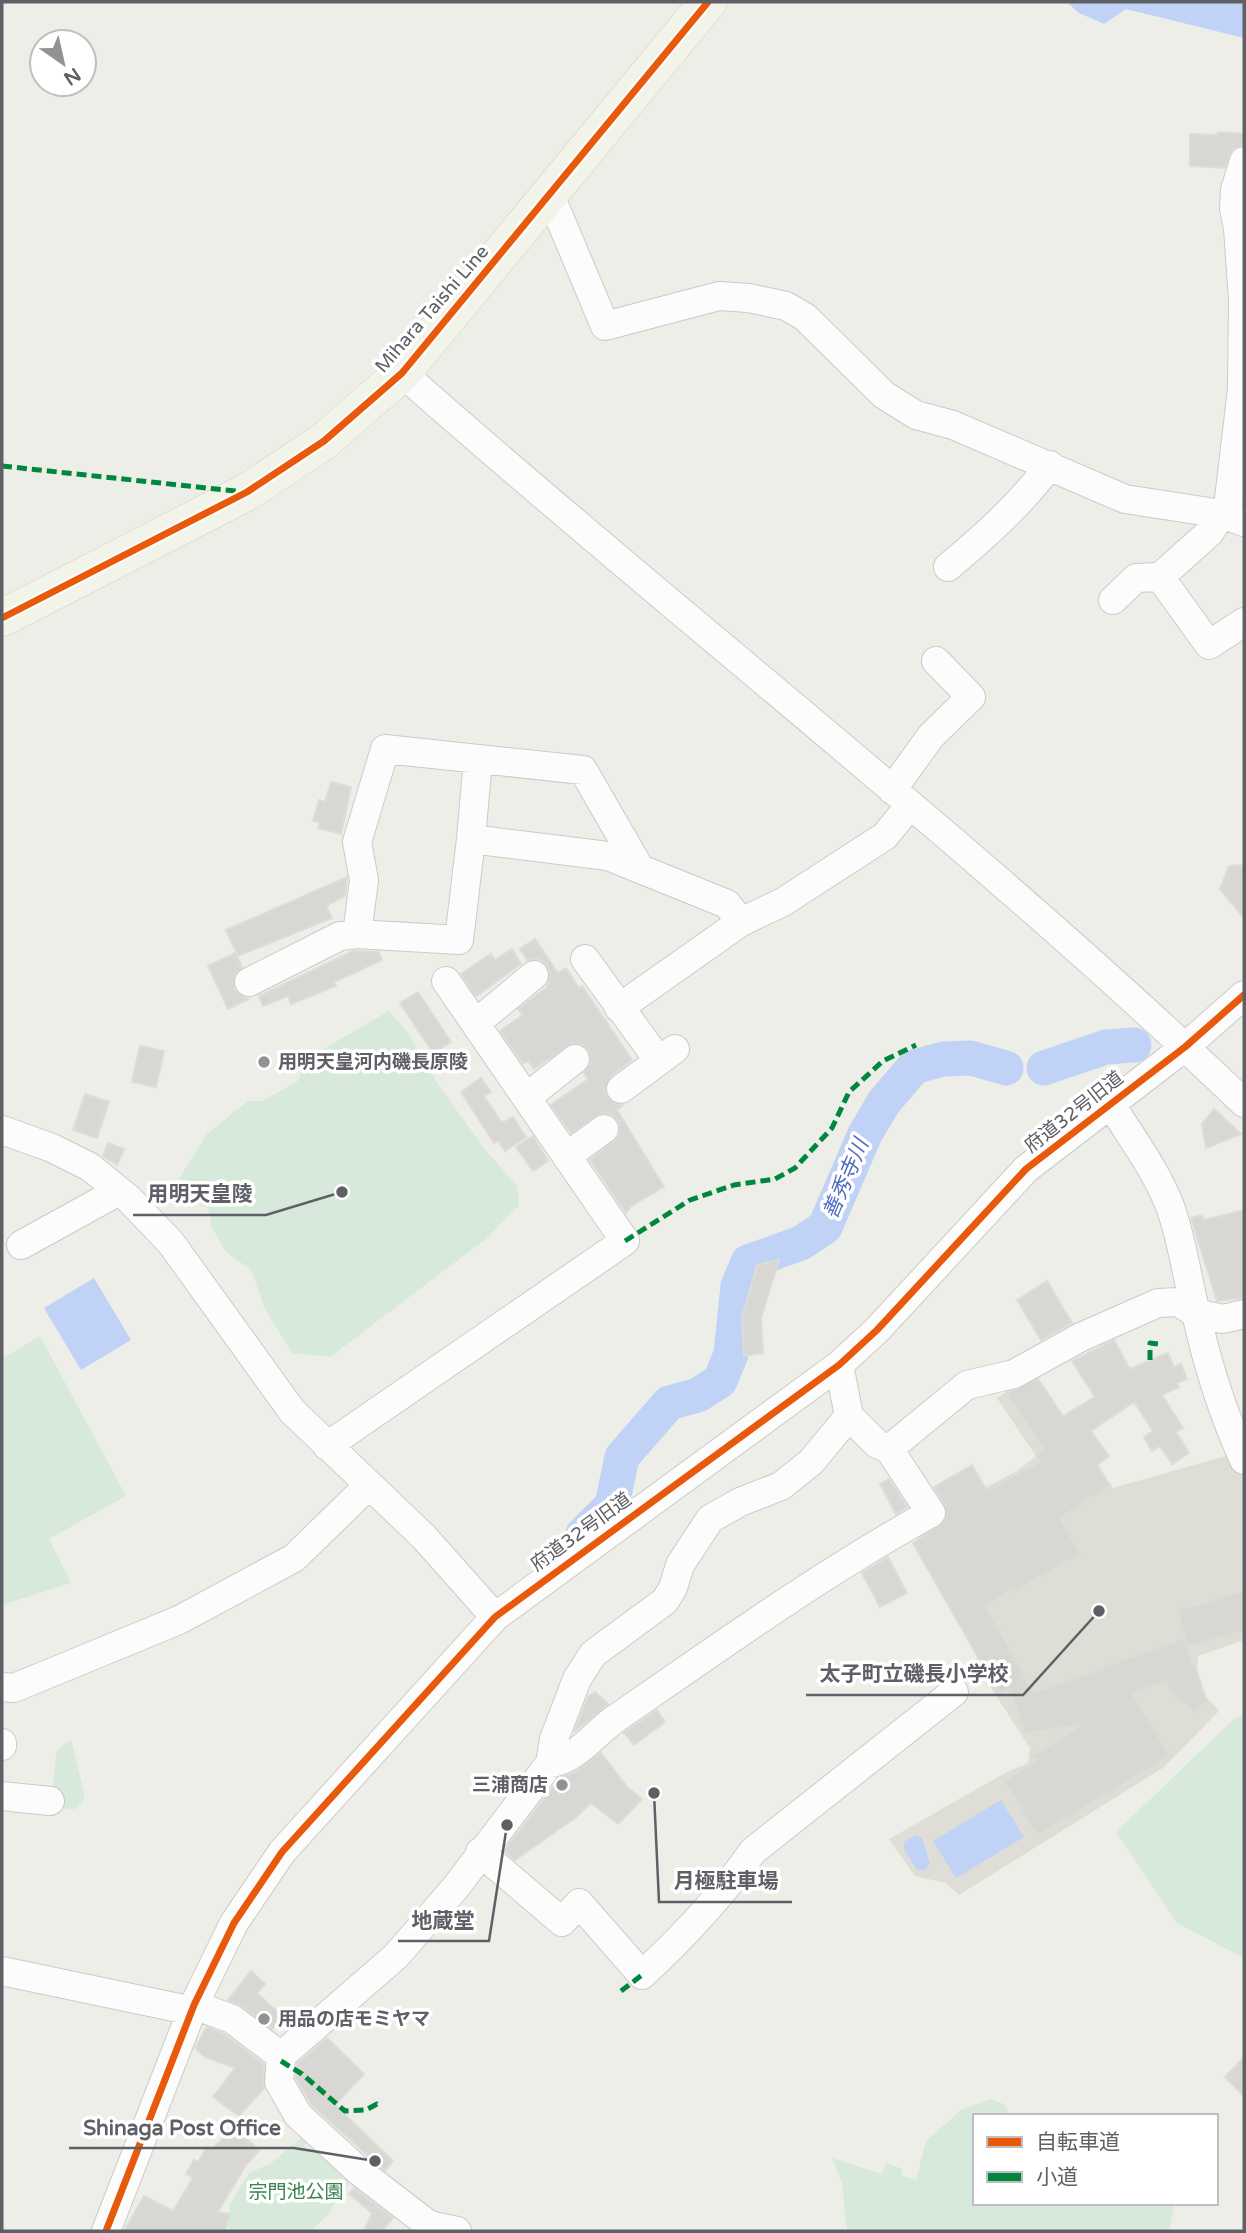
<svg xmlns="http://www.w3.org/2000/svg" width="1246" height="2233" font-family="'Varela Round','Noto Sans JP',sans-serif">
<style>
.education{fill:#deded7}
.green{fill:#d7e9da}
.water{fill:#c0d2f5}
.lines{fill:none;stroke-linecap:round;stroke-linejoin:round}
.river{stroke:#c0d2f5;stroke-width:35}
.building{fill:#d8d7d4;stroke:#ddddd8;stroke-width:2}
.minor-casing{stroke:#cacbc9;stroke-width:30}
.major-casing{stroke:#d4d2b9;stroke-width:38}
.minor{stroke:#fcfcfc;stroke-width:28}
.major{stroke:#f2f3e9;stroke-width:37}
.quiet{stroke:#00873e;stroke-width:5;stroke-dasharray:10 5;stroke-linecap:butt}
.cycleway-casing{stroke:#fff;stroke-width:11}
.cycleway{stroke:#e8590c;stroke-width:7}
.poi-dot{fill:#909294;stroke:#fff;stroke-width:2.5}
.labels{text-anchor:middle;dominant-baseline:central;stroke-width:7;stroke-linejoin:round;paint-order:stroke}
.street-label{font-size:19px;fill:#5e6066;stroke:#fff}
.poi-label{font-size:19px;font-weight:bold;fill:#5e6066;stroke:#fff;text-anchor:start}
.park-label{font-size:19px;fill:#3a824e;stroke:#fff}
.water-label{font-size:21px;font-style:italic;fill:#4f6bbd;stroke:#fff}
.leader{fill:none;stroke:#5e6066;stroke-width:2.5}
.callout-dot{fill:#5e6066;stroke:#fff;stroke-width:2.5}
.callout-label{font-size:21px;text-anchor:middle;font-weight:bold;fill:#5e6066;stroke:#fff;stroke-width:7;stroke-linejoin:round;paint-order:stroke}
</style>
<rect width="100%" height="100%" fill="#eeeee9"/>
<!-- education -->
<path class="education" d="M1034 1373 1113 1488 1236 1453 1244 1472V1640L1198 1656 1197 1669 1206 1697 1219 1711 1163 1768 959 1895 946 1883 915 1876 889 1839 1005 1773 1028 1763 1030 1748 984 1677 975 1660 979 1658 930 1574 938 1570 912 1526 1017 1471 1036 1456 997 1398Z"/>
<!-- green -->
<path class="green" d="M389 1011 409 1034 437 1083 487 1152 517 1186 519 1205 486 1239 330 1357 292 1353 265 1309 251 1270 226 1252 212 1228 208 1208 185 1197 180 1177 207 1134 248 1101H262L297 1082 308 1058Z
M40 1336 126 1496 49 1539 71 1583 2 1605V1359Z
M1244 1715V1958L1177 1923 1116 1832 1236 1717Z
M71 1739 85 1797 75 1809 50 1808 57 1750Z
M990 2099 1004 2104 1010 2116H975V2203H1175L1169 2231H847L842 2183 832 2158 882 2174 886 2163 903 2169 901 2176 916 2180 926 2141 961 2110Z
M306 2134 310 2139 304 2146 311 2153 319 2147 353 2176 327 2216 310 2231H232L228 2226 230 2204 250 2172 270 2164Z"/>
<!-- water -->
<path class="water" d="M1067 2H1244V38L1126 9 1104 24 1079 13Z
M94 1278 131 1340 81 1370 44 1308Z
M1001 1800 1024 1837 956 1878 933 1841Z
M915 1835 922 1838 930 1863 926 1870H917L904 1849V1842Z"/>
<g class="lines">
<!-- river -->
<path class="river" d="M1044 1068 1106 1047 1134 1045
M583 1534 612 1505 622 1457 669 1403 698 1395 720 1381 731 1354 738 1286 748 1262 801 1243 825 1227 865 1134 884 1102 914 1067 943 1059 971 1058 1006 1068"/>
</g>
<!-- building -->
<path class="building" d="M1218 132 1244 134V145L1232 149 1225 168 1190 166V134L1217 135Z
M331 782 351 787 341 834 318 828 320 822 313 821 319 800 325 802Z
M1244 865V918L1220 889 1229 866Z
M347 877 345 896 326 906 332 918 238 956 226 930Z
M535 939 558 973 566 968 579 988 582 986 632 1060 611 1076 605 1092 614 1104 623 1105 617 1110 664 1187 631 1206 626 1213 590 1160 619 1136 618 1120 611 1114 602 1113 571 1133 551 1105 588 1079 584 1073 591 1064 588 1049 582 1044 572 1043 534 1069 528 1061 523 1064 500 1031 523 1015 518 1009 546 988 549 981 550 972 546 964 539 959 527 960 520 949Z
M512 949 521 964 476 996 461 974 491 954 495 960Z
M353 951 379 952 382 960 334 982 336 986 291 1004 288 996 263 1006 259 996Z
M235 953 242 967 235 974 234 989 241 996 249 999 228 1009 208 966Z
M418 992 451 1042 433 1053 400 1003Z
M140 1046 164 1051 156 1087 132 1082Z
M481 1078 491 1092 484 1096 502 1123 513 1117 526 1137 505 1151 498 1141 494 1143 461 1092Z
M85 1094 109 1102 97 1138 73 1130Z
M1214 1109 1241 1134 1206 1148 1202 1124Z
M533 1136 548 1161 533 1171 516 1147Z
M108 1143 124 1149 117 1165 103 1156Z
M1244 1210V1298L1217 1301 1191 1218 1202 1215 1204 1220Z
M779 1260 761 1318 763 1353 744 1356 742 1318 757 1265Z
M1047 1281 1072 1323 1041 1340 1017 1300Z
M1114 1340 1130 1369 1168 1353 1174 1367 1181 1364 1187 1379 1177 1383 1179 1387 1162 1395 1183 1428 1176 1432 1189 1453 1172 1464 1160 1446 1152 1451 1144 1437 1153 1431 1134 1402 1091 1431 1109 1456 1097 1465 1110 1485 1060 1518 1080 1554 1015 1591 1013 1588 986 1606 1034 1693 1184 1638 1187 1646 1178 1610 1244 1591V1631L1187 1647 1207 1701 1194 1713 1169 1689 1166 1681 1132 1693 1170 1756 1040 1834 1034 1830 1004 1781 1037 1760 1033 1756 1080 1725 1025 1733 1009 1689 999 1694 913 1543 946 1520 945 1505 934 1487 972 1465 987 1491 1040 1462 1036 1456 1044 1450 1006 1393 1038 1379 1063 1416 1095 1397 1072 1361Z
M889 1479 907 1507 896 1514 880 1484Z
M888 1557 907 1593 880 1607 862 1573Z
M595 1692 608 1704 574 1732 588 1697Z
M657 1710 665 1722 634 1745 624 1733Z
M601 1753 628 1788 642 1799 618 1824 591 1803 575 1818 515 1860 504 1851 560 1778 577 1771Z
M251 1971 265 1984 257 1993 283 2017 272 2029 242 2006 228 2000Z
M207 2027 224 2034 264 2064V2088L239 2116 213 2097 235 2068 205 2057 195 2048Z
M327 2038 364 2074 335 2105 393 2161 385 2171 311 2104 296 2078 297 2064Z
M1244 2057V2096L1225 2077Z
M235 2127 259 2151 246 2165 218 2212 230 2214 225 2231H124L144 2196 173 2211 193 2178 186 2174 194 2160 198 2162 207 2147 212 2149Z
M354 2188 393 2218 382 2231H364L372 2213 349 2194Z"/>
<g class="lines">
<!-- minor casing -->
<g class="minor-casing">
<path id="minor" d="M550 195 605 326 719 296 749 298 786 306 805 317 884 395 916 415 953 425 1125 499 1222 514 1244 522
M402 373C680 619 976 846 1244 1103
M1227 516 1242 389 1243 300 1238 228 1234 209 1235 190 1244 161
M948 567C985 536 1021 504 1050 465
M1160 577 1209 645 1244 622
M1113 600 1136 578 1160 577 1209 533 1222 514
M892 790 931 736 971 697 936 661
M471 839 478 760
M639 867 583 770 385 749 357 842 364 880 357 934 459 940 471 839 608 856 727 904 741 922
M585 959 659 1061
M249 982 340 936 357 934
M619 1008 741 922 783 902 885 836 910 805
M476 1023 534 975
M621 1089 675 1049
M527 1097 575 1059
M1110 1103C1131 1137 1157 1171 1171 1209 1183 1244 1187 1278 1196 1313 1207 1363 1223 1414 1244 1460
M2 1130 52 1148 90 1167 128 1198 171 1243 292 1411 424 1537 495 1617
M567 1156 604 1129
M21 1245 119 1191
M849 1416 877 1444 889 1449
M327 1446 625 1241 446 981
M2 1687 14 1688 179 1620 294 1558 369 1485
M2 1743V1746
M550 1763C576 1760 594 1734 615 1719 718 1648 821 1574 931 1513L889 1449 967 1385 1014 1374 1081 1337 1158 1303 1178 1302 1195 1313 1223 1319 1244 1314
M2 1796 50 1801
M480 1852 562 1922 579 1903 642 1975C683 1937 721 1897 753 1851L954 1692
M2 1971 193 2011
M194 2005 232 2019 281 2056
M106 2231 194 2005 234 1923 282 1852 495 1617 839 1365 877 1330 1026 1169 1185 1047 1244 995
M457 2231 429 2225 360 2172 298 2115 279 2082 281 2056 396 1956 456 1887 550 1763 554 1739 577 1679 593 1654 665 1601 673 1588 680 1565 710 1519 740 1502 781 1486 811 1462 849 1416 839 1365"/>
</g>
<!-- major casing -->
<g class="major-casing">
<path id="major" d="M2 618 247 492 324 441 402 373 708 2"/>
</g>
<!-- minor -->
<use href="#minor" class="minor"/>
<!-- major -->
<use href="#major" class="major"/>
<!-- quiet -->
<path class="quiet" d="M2 466 244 492
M625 1241 690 1200 734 1185 775 1179 795 1168 832 1128 849 1092 883 1061 916 1045
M1150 1360V1343L1158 1344
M621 1991 642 1975
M281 2061 302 2074 345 2111 366 2110 377 2104 381 2107"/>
<!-- cycleway casing -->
<g class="cycleway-casing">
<path id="cycleway" d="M2 618 247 492 324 441 402 373 708 2
M106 2231 194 2005 234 1923 282 1852 495 1617 839 1365 877 1330 1026 1169 1185 1047 1244 995"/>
</g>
<!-- cycleway -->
<use href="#cycleway" class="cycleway"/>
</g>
<!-- markers -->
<g class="poi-dot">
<circle cx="264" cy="1062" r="7"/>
<circle cx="562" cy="1785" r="7"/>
<circle cx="264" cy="2019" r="7"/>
</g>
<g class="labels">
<!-- street labels -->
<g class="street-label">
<text transform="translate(432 309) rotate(-49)">Mihara Taishi Line</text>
<text transform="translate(1074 1112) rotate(-38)">府道32号旧道</text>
<text transform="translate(581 1532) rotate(-36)">府道32号旧道</text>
</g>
<!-- poi labels -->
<g class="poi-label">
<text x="278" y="1062">用明天皇河内磯長原陵</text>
<text x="548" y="1785" text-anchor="end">三浦商店</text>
<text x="278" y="2019">用品の店モミヤマ</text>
</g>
<!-- park labels -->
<g class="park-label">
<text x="296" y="2192">宗門池公園</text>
</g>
<!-- water labels -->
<g class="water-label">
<text transform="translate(846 1179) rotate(-67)">善秀寺川</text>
</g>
</g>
<!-- callouts -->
<path class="leader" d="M342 1192L266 1215H133M1099 1611L1023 1695H806M654 1793L659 1902H792M507 1825L489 1941H398M375 2161L294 2148H69"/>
<g class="callout-dot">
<circle cx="342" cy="1192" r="7"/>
<circle cx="1099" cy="1611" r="7"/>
<circle cx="654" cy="1793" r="7"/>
<circle cx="507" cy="1825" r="7"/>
<circle cx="375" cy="2161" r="7"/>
</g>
<g class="callout-label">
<text x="200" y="1201">用明天皇陵</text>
<text x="914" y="1681">太子町立磯長小学校</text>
<text x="726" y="1888">月極駐車場</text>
<text x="443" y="1928">地蔵堂</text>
<text x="182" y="2135">Shinaga Post Office</text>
</g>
<!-- border -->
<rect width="1246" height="2233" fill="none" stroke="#5e6066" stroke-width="7"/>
<!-- legend -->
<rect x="973" y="2114" width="245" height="91" fill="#ffffff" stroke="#bfbfc2" stroke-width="2"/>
<rect x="987" y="2137" width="35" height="10" fill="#e8590c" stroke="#bfbfc2" stroke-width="2"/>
<text x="1036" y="2149" font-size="21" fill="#5e6066">自転車道</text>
<rect x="987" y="2172" width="35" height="10" fill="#00873e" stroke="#bfbfc2" stroke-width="2"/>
<text x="1036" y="2184" font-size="21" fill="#5e6066">小道</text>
<!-- north arrow -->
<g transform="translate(63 63) rotate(146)"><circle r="33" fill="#ffffff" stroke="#bfbfc2" stroke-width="2"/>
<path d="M0-5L12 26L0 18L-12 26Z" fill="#909294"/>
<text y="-10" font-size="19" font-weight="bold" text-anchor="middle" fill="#5e6066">N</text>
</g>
</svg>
